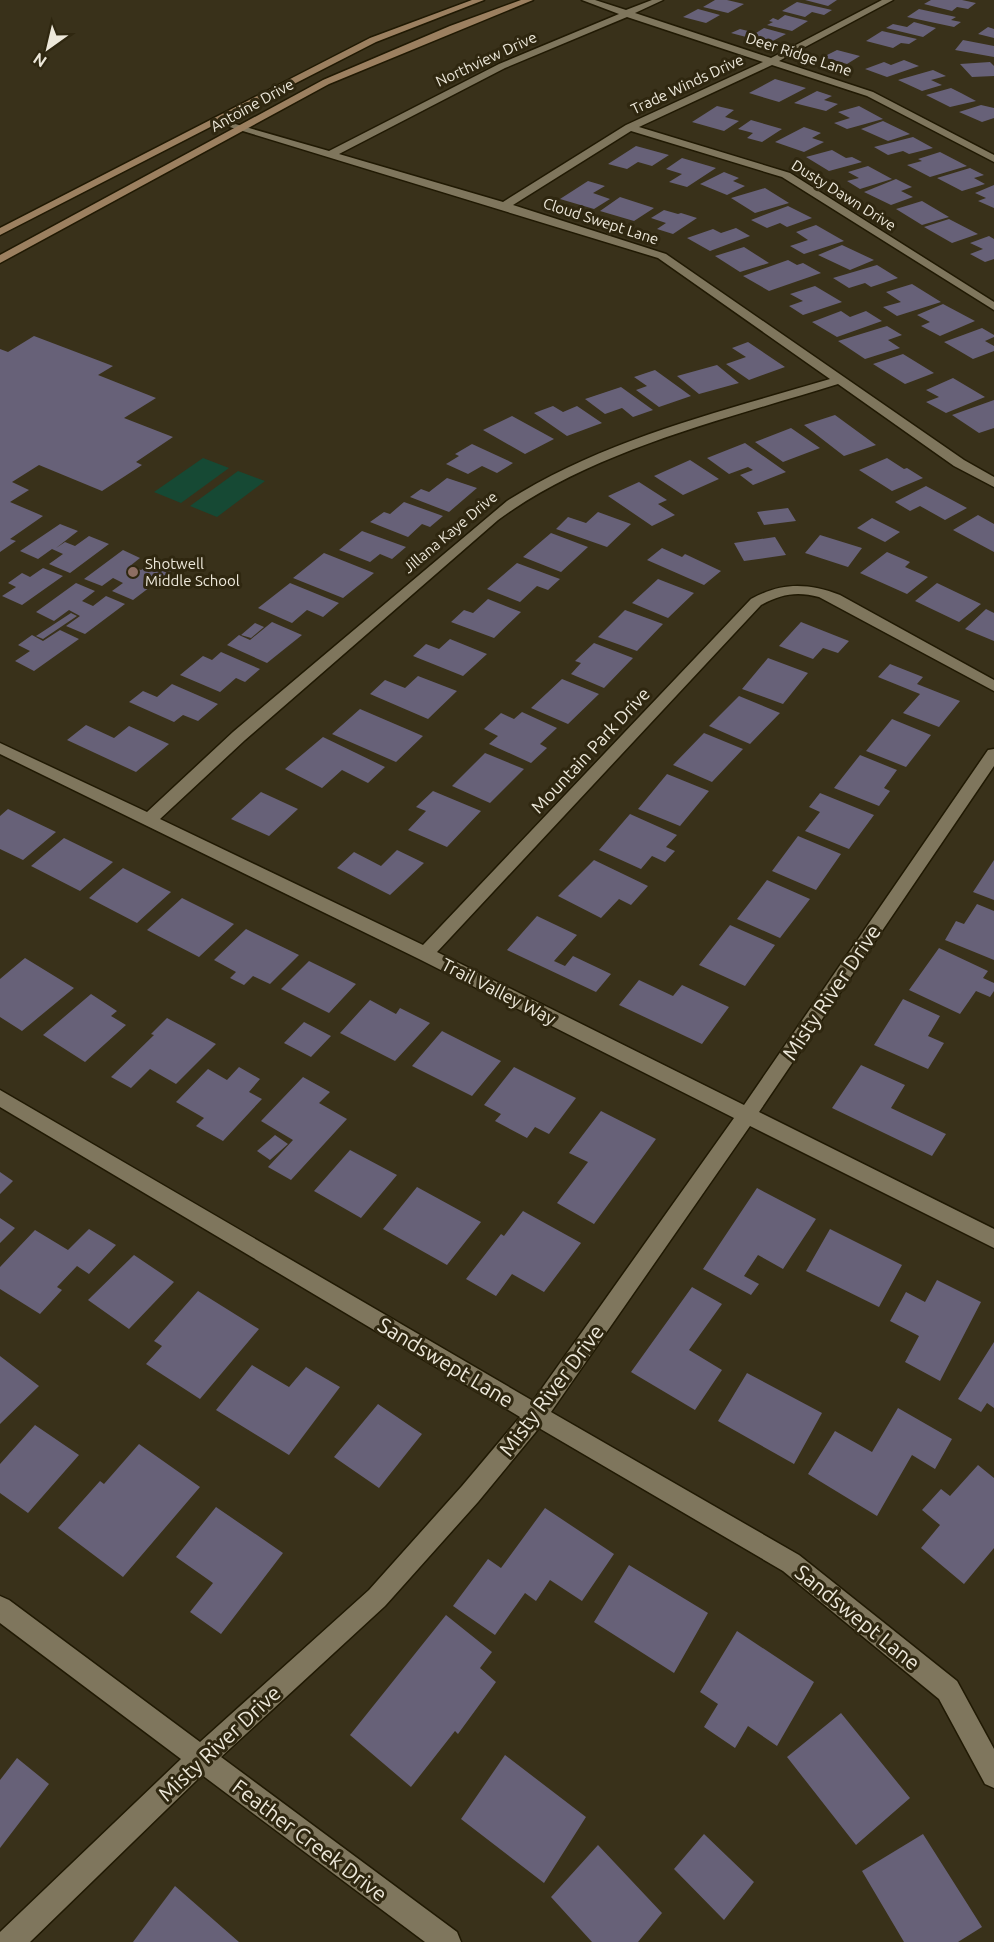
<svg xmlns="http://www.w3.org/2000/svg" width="994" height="1942" font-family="Ubuntu,sans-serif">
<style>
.green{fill:#164934}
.building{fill:#676178}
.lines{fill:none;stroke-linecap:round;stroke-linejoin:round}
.street-casing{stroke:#201903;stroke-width:3}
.secondary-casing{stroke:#201903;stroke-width:3}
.street{fill:#7f765d;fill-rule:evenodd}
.secondary{fill:#9c8060;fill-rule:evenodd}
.education-dot{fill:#8d6e63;stroke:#2f2710;stroke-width:2}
.labels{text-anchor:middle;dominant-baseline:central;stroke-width:6;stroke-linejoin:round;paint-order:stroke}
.far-street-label{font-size:15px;fill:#ede8da;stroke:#2f2710}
.far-poi-label{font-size:15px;fill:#ede8da;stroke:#2f2710;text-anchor:start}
.street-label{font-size:18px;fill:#ede8da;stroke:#2f2710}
.near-street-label{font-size:21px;fill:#ede8da;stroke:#2f2710}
</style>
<rect width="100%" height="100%" fill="#39311a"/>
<!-- green -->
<path class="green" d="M203 458 229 468 181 503 154 492Z
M238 471 265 481 217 517 190 506Z"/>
<!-- building -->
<path class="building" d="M715 0H727L744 4 728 13 703 7Z
M805 0H837L828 6Z
M931 0H962L976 3 968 9 957 7 952 11 924 4Z
M797 2 832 10 824 15 812 12 805 17 782 11Z
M698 9 720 15 706 23 683 17Z
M919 9 956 17 951 20 961 22 954 27 907 17Z
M785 15 808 21 792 31 767 25 773 22 769 21 773 18 778 20Z
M914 22 936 28 923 37 886 28 893 24 907 27Z
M988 27 994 29V38L978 34Z
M764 28 786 34 769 43 731 33 740 29 756 33Z
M882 31 917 39 909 44 901 43 893 48 866 41Z
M963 40 994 46V57L955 50Z
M837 50 860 56 847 64 823 57Z
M904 60 919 66 887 77 865 69 884 62 891 65Z
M990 62 994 66V76L972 77 960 64Z
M933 70 946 76 931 80 942 85 922 91 898 80Z
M775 79 806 88 779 102 749 93Z
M951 88 961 93 976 101 950 107 926 95Z
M817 91 832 96 824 100 838 104 826 111 794 103Z
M981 105 994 108V118L982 122 959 112Z
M717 106 734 110 725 117 739 121 724 131 692 122Z
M859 106 883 119 847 129 834 123 850 118 838 112Z
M751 120 782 129 762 142 747 138 753 133 738 129Z
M883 121 910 134 888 141 861 129Z
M804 127 821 133 812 138 824 142 804 152 775 142Z
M913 137 933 148 909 154 903 151 888 155 874 147Z
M636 146 669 155 652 166 638 162 627 169 608 164Z
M832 150 846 158 852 157 862 162 829 171 806 157Z
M940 152 967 166 930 177 907 165 922 161 918 159Z
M682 158 716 168 687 187 669 182 682 174 666 169Z
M868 166 892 179 860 189 847 181 859 178 848 172Z
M970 168 984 175 974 178 985 184 962 191 937 178Z
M724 172 739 178 733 181 745 186 727 195 700 184Z
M896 179 912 187 901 191 913 197 891 205 864 192Z
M588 181 605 186 593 193 610 199 594 209 560 199Z
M994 185V208L978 201 986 198 975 193Z
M765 188 789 203 755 213 731 198Z
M620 197 654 208 634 221 600 211Z
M922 201 949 217 922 225 896 209Z
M788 206 812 218 787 227 780 223 767 228 751 220Z
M664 210 678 214 681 213 697 218 673 234 657 229 666 223 651 218Z
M949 219 978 234 952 243 924 227Z
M816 225 844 241 804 254 790 246 808 240 796 232Z
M736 228 750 236 710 251 687 238 713 229 721 233Z
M989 236 994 239V259L985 262 970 254 983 249 970 243Z
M842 245 874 260 850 270 818 255Z
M744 247 769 263 740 272 715 256Z
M788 260 797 265 803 263 821 273 769 291 743 276Z
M877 265 898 278 871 287 865 283 849 288 833 278Z
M912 284 941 302 897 316 883 307 901 302 886 292Z
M815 286 842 302 803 315 789 306 803 301 790 294Z
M943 304 975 321 940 336 921 326 930 322 917 315Z
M841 311 850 317 866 311 882 321 837 337 812 322Z
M887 326 902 335 888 340 900 348 865 359 838 341Z
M982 328 994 335V337L985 341 994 346V351L973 359 944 342Z
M34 336 113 366 98 375 156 398 124 418 173 437 136 462 142 465 102 491 39 465 12 482 29 490 10 502 43 516 10 539 16 541 0 552V349L8 352Z
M748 342 785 367 749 380 726 364 746 357 732 348Z
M903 354 934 373 905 384 873 364Z
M717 365 739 383 699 394 677 376Z
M655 370 691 396 659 407 636 390 647 386 634 377Z
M953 378 985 397 946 413 926 402 939 397 926 390Z
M621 387 653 410 633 417 622 408 605 414 585 399Z
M994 400V428L979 433 952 415Z
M553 406 563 412 577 406 602 423 567 436 534 413Z
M835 415 876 445 844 456 804 425Z
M512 416 554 439 525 454 483 430Z
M791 428 820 448 783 462 755 442Z
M745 443 786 472 753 485 740 475 753 470 748 467 729 474 707 458Z
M472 444 513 463 497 473 482 466 468 474 446 464 459 456 455 454Z
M887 458 904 469 907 468 923 478 892 491 859 470Z
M690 460 719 479 683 495 654 476Z
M447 478 477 488 449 512 410 497 421 489 429 492Z
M639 482 667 500 658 504 675 515 652 526 608 496Z
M926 486 967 508 945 520 920 506 910 511 895 502Z
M404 502 443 516 430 527 422 524 408 537 370 522 384 512 390 514Z
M788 508 796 521 764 525 757 512Z
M598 512 631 524 607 547 556 529 568 517 586 523Z
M978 515 994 524V552L953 530Z
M872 518 900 532 885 542 857 528Z
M60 524 78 531 56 548 65 542 75 546 89 536 109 544 70 573 49 564 63 554 52 549 38 559 20 551Z
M362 531 406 547 392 559 380 554 370 562 339 550Z
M551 533 588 547 561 572 523 557Z
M820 535 862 548 848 567 805 553Z
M775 537 786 555 744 561 734 543Z
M662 548 682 557 685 554 721 571 704 585 647 560Z
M123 550 140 558 130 566 141 570 151 563 171 571 133 600 112 591 123 583 113 578 102 586 84 579Z
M887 552 910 562 905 567 928 577 907 594 860 573Z
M324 553 374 573 343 598 293 578Z
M517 563 560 579 548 590 537 586 520 602 487 589Z
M43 568 63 576 22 605 2 596 16 587 8 583 22 573 30 577Z
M658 579 694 593 668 618 632 603Z
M76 583 95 591 82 601 93 606 106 596 125 604 85 634 66 626 80 616 69 610 54 621 36 612Z
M290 583 339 603 323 617 307 610 292 623 258 608Z
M937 583 981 604 959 622 915 601Z
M488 599 521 612 494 638 451 622 464 610 473 613Z
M986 609 994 613V641L965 629Z
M625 610 663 624 637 651 598 637Z
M71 613 77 616 43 639 36 636Z
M272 622 302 635 267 663 227 645 239 635 250 640Z
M801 622 849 641 838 653 823 648 813 659 779 646Z
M255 623 264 627 251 638 241 635Z
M60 630 79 639 34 671 15 661 30 651 18 645 32 635 43 641Z
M450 639 487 654 463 676 413 656 426 644 439 649Z
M594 643 633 658 604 688 571 674 581 663 575 661Z
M221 652 260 669 245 682 236 678 220 692 180 675 203 656 212 660Z
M768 658 808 673 783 704 742 689Z
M890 664 923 677 917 684 960 701 939 727 903 713 920 694 878 677Z
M418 676 457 691 428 719 370 694 385 680 405 688Z
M562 679 599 694 568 724 531 708Z
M172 684 218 704 198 721 183 715 174 722 129 702 143 691 157 697Z
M739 696 780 713 750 744 709 726Z
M360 709 423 736 396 762 332 734Z
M522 712 557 728 540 744 547 748 531 763 489 744 498 736 484 729 501 713 514 719Z
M892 719 931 735 906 767 866 751Z
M86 725 114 738 129 726 169 744 136 772 67 740Z
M704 733 743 749 712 782 673 765Z
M323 737 385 767 368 783 342 770 322 788 285 769Z
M485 753 524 769 490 803 452 786Z
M860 755 897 770 884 788 890 791 879 806 834 788Z
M667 774 709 791 680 826 638 809Z
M433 791 481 811 447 847 408 830 426 811 416 807Z
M261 792 298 809 269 836 231 819Z
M820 793 874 815 849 849 805 831 820 812 809 807Z
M8 809 56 832 23 860 0 849V816Z
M630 814 677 835 666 847 675 851 665 862 652 856 641 869 599 850Z
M798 836 841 854 816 890 772 871Z
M64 838 113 862 80 891 31 866Z
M397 850 424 863 390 895 337 868 354 852 381 866Z
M594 860 648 886 631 905 619 899 601 918 558 896Z
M994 860V900L973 892Z
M123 868 171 892 137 923 89 898Z
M767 880 810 899 780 938 737 919Z
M182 898 234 924 199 957 147 930Z
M977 904 994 911V960L945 940 956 921 964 924Z
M537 916 577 935 554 961 565 966 573 956 611 974 596 992 507 950Z
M730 925 775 945 745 986 699 965Z
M246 929 299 955 270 984 253 976 244 985 230 978 236 972 214 960Z
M939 948 988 971 983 978 994 983V991L990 997 976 991 960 1014 909 990Z
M25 958 74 988 22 1031 0 1017V979Z
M309 961 356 984 329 1013 281 989Z
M639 980 673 996 682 985 729 1007 702 1044 619 1005Z
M91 994 117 1011 111 1016 126 1025 85 1062 43 1035Z
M903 999 940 1016 928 1036 944 1043 928 1069 874 1045Z
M370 1000 396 1014 400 1008 430 1023 395 1061 340 1033Z
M167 1018 216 1044 176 1084 150 1069 131 1088 111 1077 154 1035 151 1034Z
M304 1022 331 1036 311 1057 284 1043Z
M442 1031 501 1061 472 1096 412 1066Z
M861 1065 905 1085 891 1108 946 1134 932 1156 832 1108Z
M239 1067 260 1079 249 1092 262 1099 223 1141 196 1126 204 1118 176 1102 208 1069 227 1080Z
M514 1067 576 1098 549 1134 535 1127 527 1138 495 1121 501 1114 484 1105Z
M303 1077 330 1092 319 1103 347 1119 291 1180 268 1167 293 1140 261 1121Z
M601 1111 656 1139 594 1224 557 1203 588 1162 569 1153Z
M275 1135 288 1144 270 1160 257 1151Z
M350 1150 397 1175 361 1218 314 1191Z
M0 1172 13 1181 0 1194Z
M417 1187 481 1222 447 1265 383 1229Z
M757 1188 816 1219 783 1269 758 1255 744 1276 759 1284 751 1295 703 1269Z
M523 1211 581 1243 544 1292 512 1274 496 1296 466 1279 501 1234 504 1236Z
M0 1218 15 1228 0 1243Z
M89 1229 116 1245 89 1274 77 1266 57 1287 62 1290 40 1314 0 1289V1267L35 1230 68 1250Z
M830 1229 902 1265 879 1307 806 1271Z
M134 1255 174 1282 129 1329 88 1300Z
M937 1280 981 1302 940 1381 905 1362 919 1336 890 1321 906 1292 925 1302Z
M692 1287 722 1304 689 1350 722 1370 695 1410 631 1372Z
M198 1291 259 1329 200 1399 146 1364 162 1346 154 1341Z
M994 1342V1408L987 1403 981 1412 958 1399Z
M0 1356 39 1386 0 1424Z
M252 1365 289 1387 306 1367 340 1387 289 1455 216 1410Z
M747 1373 822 1413 794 1464 718 1421Z
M378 1404 422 1434 379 1488 334 1457Z
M898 1408 952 1439 935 1469 912 1455 877 1516 808 1474 835 1431 872 1452Z
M35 1425 79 1455 28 1513 0 1493V1464Z
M139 1444 200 1487 123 1577 58 1528 100 1481 104 1484Z
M978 1465 994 1478V1548L964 1584 921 1548 940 1525 922 1510 941 1489 950 1496Z
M216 1507 283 1553 221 1634 190 1612 213 1583 176 1557Z
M545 1508 614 1554 582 1601 550 1580 536 1601 525 1593 495 1635 453 1606 488 1559 501 1568Z
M629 1565 708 1613 674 1673 594 1622Z
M446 1615 492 1652 480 1668 496 1682 458 1734 455 1731 411 1787 350 1735Z
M737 1631 814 1682 777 1746 748 1726 735 1748 704 1727 718 1704 700 1692Z
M841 1713 910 1798 856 1845 787 1757Z
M505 1755 586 1817 544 1883 461 1819Z
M17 1758 49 1784 0 1848V1780Z
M704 1834 754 1882 724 1920 674 1869Z
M923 1834 982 1927 958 1942H904L862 1871Z
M598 1845 662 1913 638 1942H592L551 1897Z
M175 1886 239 1942H133Z"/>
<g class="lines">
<!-- street casing -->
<g class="street-casing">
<path id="street" d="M582 0H595L626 10 652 0H663L635 13 771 58 882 0H893L779 61 873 92 994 155V162L867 96 772 65 639 127 790 173 994 302V310L782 177 631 131 513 205 666 254 964 460 994 477V487L954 466 838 384C726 419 593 450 498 520L245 740 160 819 423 945 751 599C782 582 808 583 840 595L994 680V691L819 597C797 591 781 594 761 605L437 952 744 1105 988 750 994 749V766L759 1112 994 1229V1248L750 1126 551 1412 799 1555 957 1681 994 1749V1788L985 1784 939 1699 783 1571 539 1428 478 1502 385 1606 221 1757 457 1932 461 1942H425L202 1775 30 1942H0V1932L181 1759 0 1623V1596L9 1600 200 1742 369 1590 462 1486 520 1417 0 1107V1090L533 1401 734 1118 419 959 0 754V743L147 812 233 732 507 501C602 440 722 411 830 379L658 258 210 121 218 119 329 151 499 64 619 14ZM627 17 763 62 626 125 503 202 339 154 505 68Z"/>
</g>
<!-- secondary casing -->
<g class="secondary-casing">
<path id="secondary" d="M472 0H484L376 42 0 235V228L370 38Z
M521 0H533L329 84 0 263V255L323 80 450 26Z"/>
</g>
<!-- street -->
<use href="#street" class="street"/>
<!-- secondary -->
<use href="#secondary" class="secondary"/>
</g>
<!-- markers -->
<circle class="education-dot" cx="133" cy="572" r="6"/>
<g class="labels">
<!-- far-street labels -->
<g class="far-street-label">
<text transform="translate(799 54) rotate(18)">Deer Ridge Lane</text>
<text transform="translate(486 59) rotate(-25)">Northview Drive</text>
<text transform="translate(687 84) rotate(-25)">Trade Winds Drive</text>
<text transform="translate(252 105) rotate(-29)">Antoine Drive</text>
<text transform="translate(844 195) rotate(32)">Dusty Dawn Drive</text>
<text transform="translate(601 221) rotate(18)">Cloud Swept Lane</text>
<text transform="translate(450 532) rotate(-40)">Jillana Kaye Drive</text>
</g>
<!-- far-poi labels -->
<g class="far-poi-label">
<text x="145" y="563">Shotwell<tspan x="145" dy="17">Middle School</tspan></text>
</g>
<!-- street labels -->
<g class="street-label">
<text transform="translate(590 750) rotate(-47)">Mountain Park Drive</text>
<text transform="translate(499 991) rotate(27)">Trail Valley Way</text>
</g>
<!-- near-street labels -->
<g class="near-street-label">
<text transform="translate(831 992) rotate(-56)">Misty River Drive</text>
<text transform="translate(446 1362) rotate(31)">Sandswept Lane</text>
<text transform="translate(551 1390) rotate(-53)">Misty River Drive</text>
<text transform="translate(858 1617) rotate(39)">Sandswept Lane</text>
<text transform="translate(219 1743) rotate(-43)">Misty River Drive</text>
<text transform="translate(310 1840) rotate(37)">Feather Creek Drive</text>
</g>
</g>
<!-- north arrow -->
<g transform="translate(48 48) rotate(214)" stroke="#2f2710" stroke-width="4.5" paint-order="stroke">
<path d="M0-4.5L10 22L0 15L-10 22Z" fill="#ede8da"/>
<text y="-9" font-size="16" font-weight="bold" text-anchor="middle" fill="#ede8da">N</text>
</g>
</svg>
